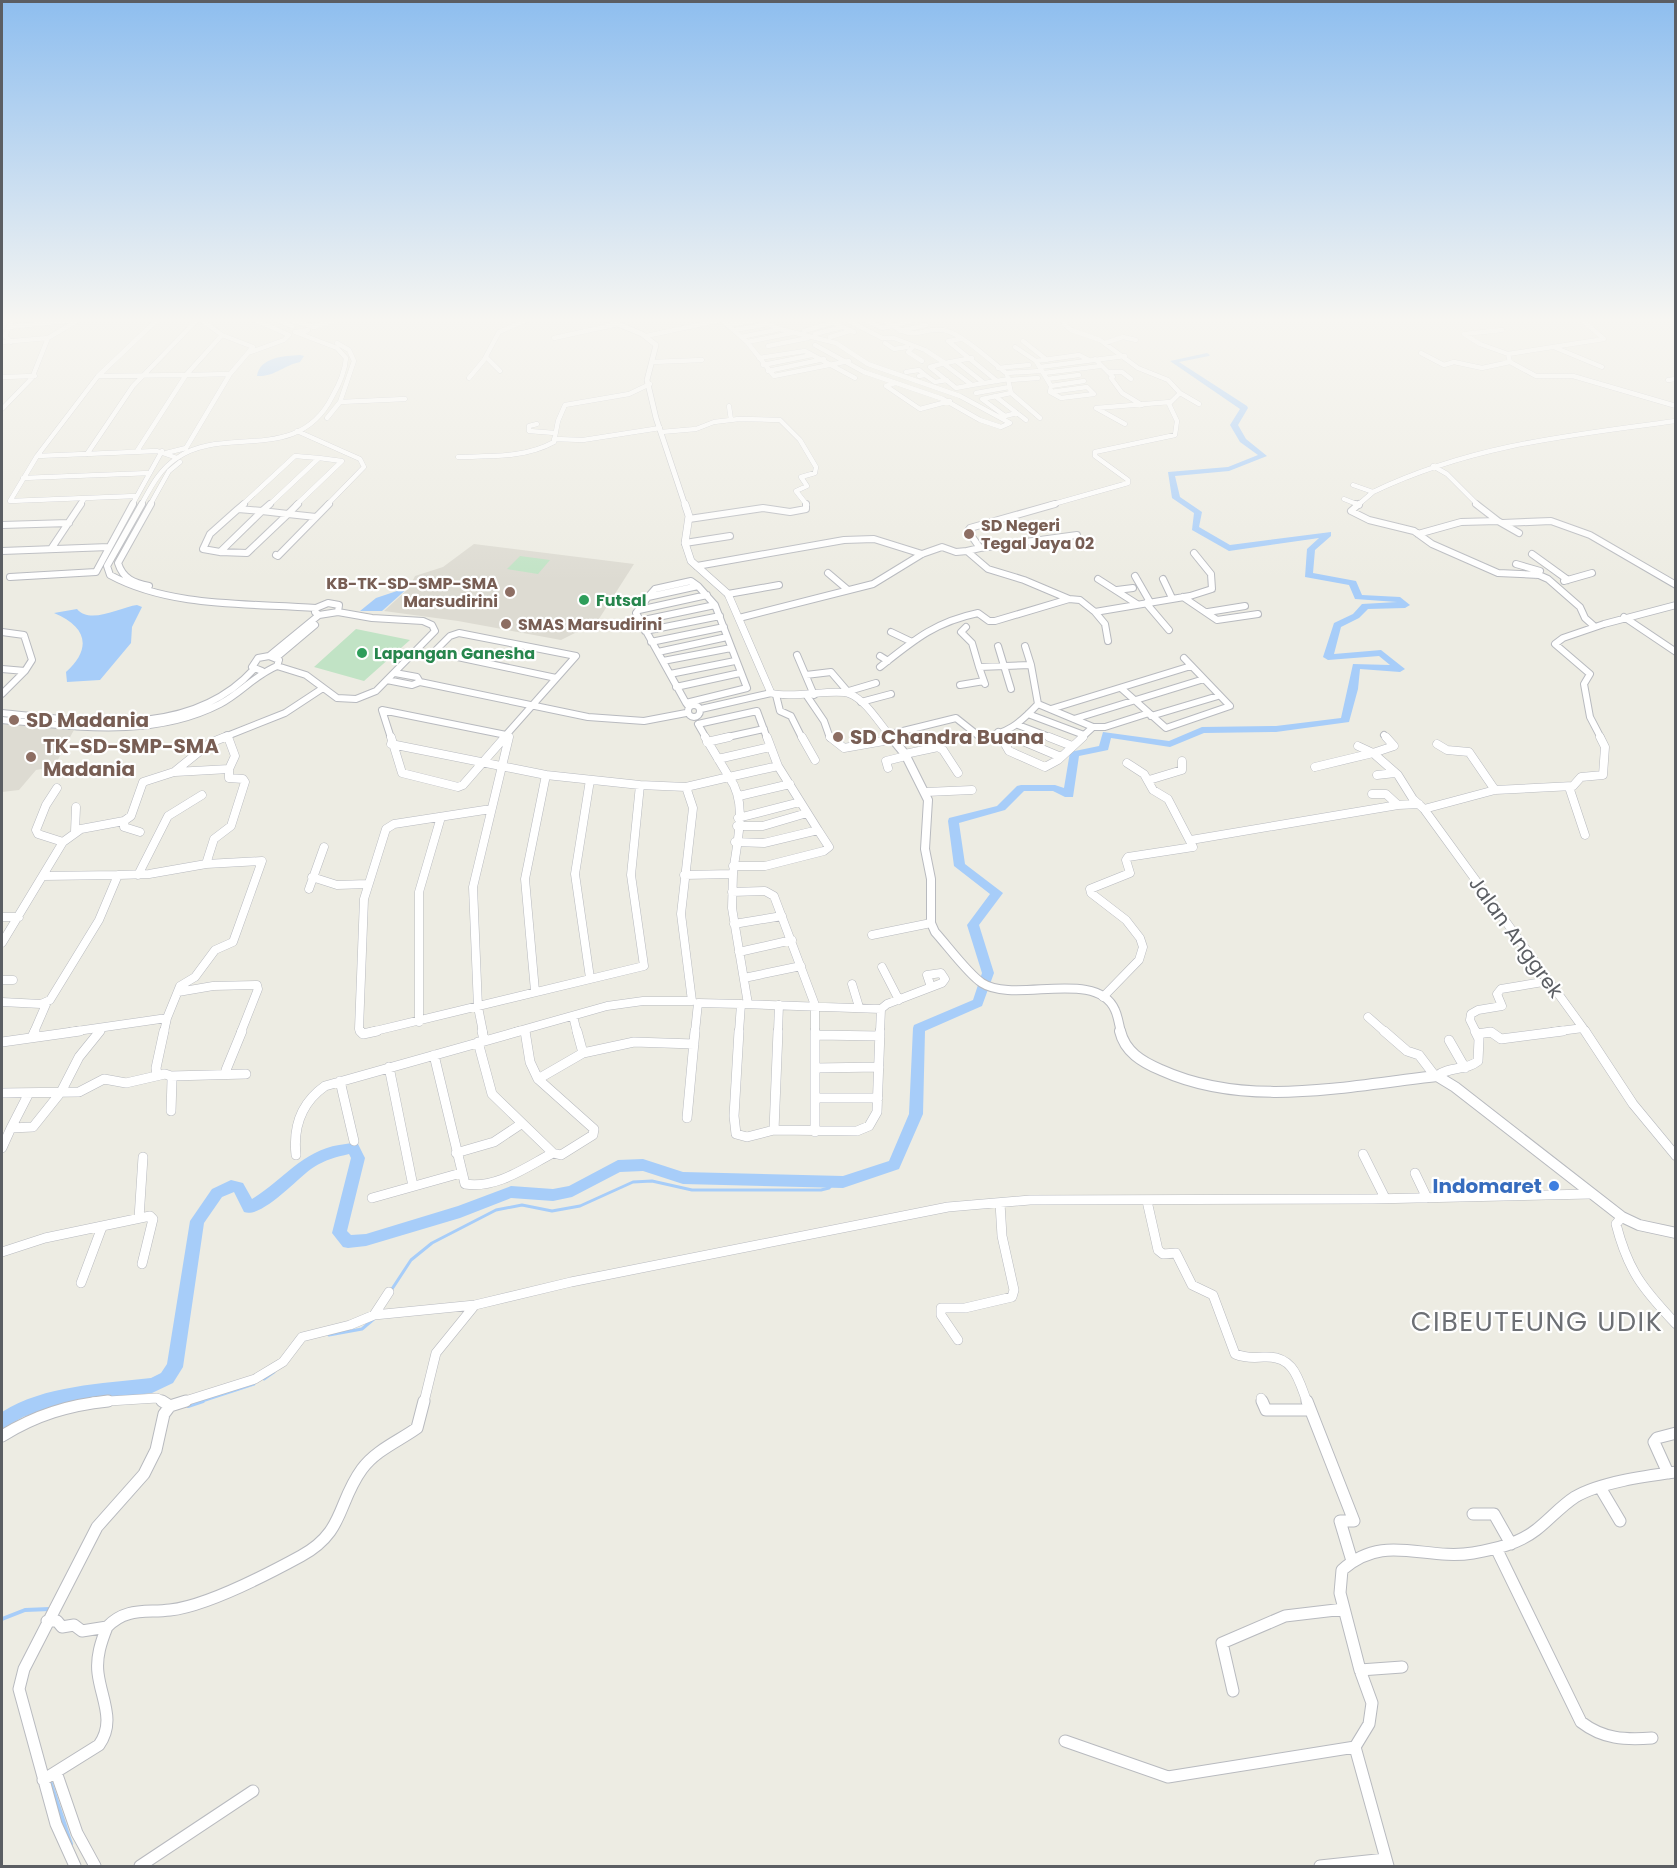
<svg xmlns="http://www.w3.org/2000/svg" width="1677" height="1868" font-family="Poppins,sans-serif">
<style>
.education{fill:#dddbd2}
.green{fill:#c1e3c5}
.water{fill:#a7cdf9}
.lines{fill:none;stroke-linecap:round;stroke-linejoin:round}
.stream-far1{stroke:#a7cdf9;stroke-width:3}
.stream{stroke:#a7cdf9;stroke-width:4}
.river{fill:#a7cdf9;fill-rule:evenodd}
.minor-far4-casing{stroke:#b8babf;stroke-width:5}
.minor-far3-casing{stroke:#b8babf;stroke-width:8}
.minor-far2-casing{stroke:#b8babf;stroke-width:9}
.minor-far1-casing{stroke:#b8babf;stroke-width:10}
.minor-casing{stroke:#b8babf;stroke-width:13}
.tertiary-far3-casing{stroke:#b8babf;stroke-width:6}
.tertiary-far2-casing{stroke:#b8babf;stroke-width:8}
.tertiary-far1-casing{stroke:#b8babf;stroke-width:10}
.tertiary-casing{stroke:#b8babf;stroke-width:12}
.minor-far4{stroke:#fff;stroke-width:4.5}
.minor-far3{stroke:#fff;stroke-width:6}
.minor-far2{stroke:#fff;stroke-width:8}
.minor-far1{stroke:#fff;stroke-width:9}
.minor{stroke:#fff;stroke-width:11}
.tertiary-far3{stroke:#fff;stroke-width:5}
.tertiary-far2{stroke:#fff;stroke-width:7}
.tertiary-far1{stroke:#fff;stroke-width:8}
.tertiary{stroke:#fff;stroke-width:10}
.education-dot{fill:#8d6e63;stroke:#fff;stroke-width:2}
.leisure-dot{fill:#2e9e5b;stroke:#fff;stroke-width:2}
.shop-dot{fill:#3f7fe0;stroke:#fff;stroke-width:2}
.labels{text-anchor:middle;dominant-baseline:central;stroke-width:4.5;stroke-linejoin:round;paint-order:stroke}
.far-education-label{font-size:16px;font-weight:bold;fill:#785e54;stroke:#fff;text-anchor:start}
.far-leisure-label{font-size:16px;font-weight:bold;fill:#27864d;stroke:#fff;text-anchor:start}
.education-label{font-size:20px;font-weight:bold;fill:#785e54;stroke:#fff;text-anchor:start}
.street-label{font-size:20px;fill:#5b5e63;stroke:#fff}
.shop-label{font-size:20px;font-weight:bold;fill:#366cbe;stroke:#fff;text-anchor:end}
.near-quarter-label{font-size:27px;letter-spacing:1.5px;fill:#6d7075;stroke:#fff}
</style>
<rect width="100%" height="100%" fill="#edece3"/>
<!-- education -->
<path class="education" d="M474 544 634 564 597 622 561 640 458 621 384 611 409 588 415 576 443 567Z
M2 722 75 728 54 767 36 770 19 790 2 792Z"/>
<!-- green -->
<path class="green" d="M520 556 550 560 538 574 507 569Z
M356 629 410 640 364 681 314 667Z"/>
<!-- water -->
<path class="water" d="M300 355 304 356 300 362C284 365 275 377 257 376 260 357 284 356 300 355Z
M409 587 382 611H360L376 598Z
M137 605 142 607 132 627 131 643 100 680 67 682 66 672C93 648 86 626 54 613L77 609C90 625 121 607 137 605Z"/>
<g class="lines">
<!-- stream-far1 -->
<path class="stream-far1" d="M392 1289 411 1260 432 1243 496 1210 522 1205 552 1211 580 1206 633 1182 652 1181 692 1190H821L829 1188 834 1182
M329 1335 362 1329 375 1318
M264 1379 274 1372
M199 1402 254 1384"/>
<!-- stream -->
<path class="stream" d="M188 1406 203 1401
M2 1619 25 1610 50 1609
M50 1781 71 1844"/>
<!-- river -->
<path class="river" d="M1207 353 1210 355 1209 356 1179 362 1247 406 1248 408 1238 425 1246 439 1267 456 1229 471 1175 476 1180 497 1202 512 1199 527 1230 545 1331 532V536L1315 550 1313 573 1356 581 1362 595 1400 597 1410 605 1405 608 1368 609 1359 618 1341 627 1334 654 1381 650 1405 669 1400 672 1360 669 1358 689 1349 722 1276 732 1204 733 1170 747 1111 738 1108 750 1079 756 1073 797H1065L1053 791H1024L1005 810 959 823 965 864 1003 893 979 925 994 973 982 1006 925 1031 923 1114 899 1169 843 1188 683 1184 643 1171 620 1172 572 1197 553 1201 511 1198 460 1218 366 1246 348 1248 343 1247 332 1233 351 1158 349 1154C336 1157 325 1160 314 1167 298 1177 262 1219 244 1212L234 1192 222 1197 204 1223 183 1367 173 1383 152 1393 55 1406 23 1417 2 1429V1412C45 1385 101 1384 151 1378L161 1373 167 1364 190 1221 212 1189 231 1180 243 1183 252 1199C282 1181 302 1151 339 1145 346 1144 351 1142 358 1144L365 1158 347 1231 351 1235 366 1234 458 1206 511 1186 553 1189 569 1186 618 1160 643 1159 683 1172 843 1176 889 1161 909 1114 913 1028 914 1025 973 1000 982 973 967 925 990 894 954 866 948 821 949 818 997 806 1017 786 1021 785H1055L1064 788 1070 752 1099 746 1103 732 1169 741 1202 727 1276 726 1341 718 1353 664 1390 665 1379 656 1328 660 1323 657 1334 623 1353 614 1362 604 1397 602 1355 599 1349 585 1305 577 1307 549 1319 538 1229 551 1192 530 1194 513 1172 498 1168 472 1228 467 1258 455 1240 442 1230 425 1240 409 1170 361Z"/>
<!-- minor-far4 casing -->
<g class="minor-far4-casing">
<path id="minor-far4" d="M158 319 98 376 37 456 157 451 177 458
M274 319 292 326
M288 319 314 327 338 319
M756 319 780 329 836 343 868 364 960 396 1010 423 1001 427 980 420 943 399 864 372 815 345
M863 319 882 328 893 326 880 319
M722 320 747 342 774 376 849 361
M834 323 854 332
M728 325 757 320
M893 326C918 341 919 328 943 330 960 332 992 362 1006 373L1041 371
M893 326 916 319
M9 327 75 320
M2 328 7 319
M735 330 768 324
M1502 330 1464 334 1480 344 1508 354 1604 339 1581 319
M804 331 845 319 882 338H894L925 350 945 363 930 367 956 388 972 385
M900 331 926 325
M815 334 842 327
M222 335 186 375 230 374
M646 336 726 319
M741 337 780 329
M830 337 850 331
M554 338 618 324
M961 339 948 341 997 381
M1023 341 1047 360
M2 342 48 338
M11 342 5 336 13 319
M747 342 792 333
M885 343 894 349 907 347
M1105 343 1123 337 1136 340
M768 346 808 338
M913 347 908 352 922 361
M1015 347 1036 361 1051 386 1050 392
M1556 348 1602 367
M248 353 284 340 289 335 253 319
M1421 353 1444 365 1454 362 1482 368 1510 362
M1508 354 1510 362 1536 376H1573L1676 406
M486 357 500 371
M759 358 805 351 855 378
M1095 359 1113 377 1111 378 1122 393 1142 405
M956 361 984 383
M1036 361 1079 355 1089 360
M652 362 702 360
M945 363 972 358
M944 364 972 385 1009 379
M763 365 812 355
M1040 367 1125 356
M998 368 1029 365
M768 371 824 359
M906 372 919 370 925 375
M1108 372H1122L1131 379
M1044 373 1100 366
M1007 374 1011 393 1040 418
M98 376 186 375 137 451
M919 376 925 375 935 382 947 380
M2 377 35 376
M469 378 484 360 499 332 529 319
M1047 379 1079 375
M1009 380 1038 378
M1668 380 1676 379
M895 383 886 386 920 409 950 401
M1051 386 1084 381
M1087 387 1094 394 1061 398 1050 392Z
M976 393 1009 387
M1011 393 982 399 1005 416 1017 413
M1180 393 1199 404
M995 396 1026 420
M340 402 405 399
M729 406 731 420
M2 409 32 378 48 338 80 319
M327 418 340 402 354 361 349 350 337 343
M537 424 529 426V431L555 433
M1125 424 1096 408 1170 402
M297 431 360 459 364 467 327 505
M661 432 696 429 714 422 739 419 780 420 800 440 816 467 815 473 801 477 807 486 796 491 807 505
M554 439 583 440 660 428
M166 453 186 448 230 374 253 347 222 335 200 319
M87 454 133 386 198 319
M37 456 10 501 136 496
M458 457C491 456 525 458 554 442L558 421 565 405 629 394 650 384
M1433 466 1447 474 1478 505
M23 478 150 473
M1353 485 1373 492C1471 445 1570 435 1676 421
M1344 499 1359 505
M80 505 84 499
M132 505 162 451
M141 505C151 487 159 470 177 458 223 425 298 465 332 397 339 385 345 372 346 358L337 348 295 332 308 330 301 334
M150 505 169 471 180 462
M242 505 295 456 319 458
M269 505 319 458 342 461 296 505
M1050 505 1128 483V480L1095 456V452L1175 435 1177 421 1169 404 1180 393 1168 380 1138 368 1100 340 1071 330 1064 324 1065 320
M1358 505 1373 492"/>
</g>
<!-- minor-far3 casing -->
<g class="minor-far3-casing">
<path id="minor-far3" d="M142 504 107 566 110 575C171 608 249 603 316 608
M1356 504 1359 505
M1359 504 1351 511 1369 520 1414 531 1432 544 1498 573 1539 575 1548 579 1580 607 1585 618 1594 626
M1476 504 1498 521
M238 509 244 504
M262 511 288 514
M262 511 270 504
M288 514 316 517
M288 514 298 504
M689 519 763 508 790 512 806 509V504
M1503 523 1551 521 1590 535 1676 585
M2 525 69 523
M1418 534 1461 522 1498 521 1519 533
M685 543 730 536
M980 548 1077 535
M51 549 81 504
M2 551 109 547
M967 551 980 548 968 531 970 528 1055 504
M220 552 247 553 288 514
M220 552 203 549 210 534 238 509 262 511
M220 552 262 511
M1532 554 1568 580
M276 555 278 556 329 504
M1516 564 1540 571 1536 575
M697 566 844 540 874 539 922 554
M828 573 848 590
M1135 576 1150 602
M10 577 96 572 133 504
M1098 579 1137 604
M1163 579 1172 598
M1564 581 1592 573
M149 586C134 583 123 579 118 563L151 504
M698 586 715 605 747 688 686 703 636 613 648 597Z
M1117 590 1133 588
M728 594 779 585
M648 597 655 589 691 581 698 586
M1183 597 1217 620 1258 614
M328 603 339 605 338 612 319 615 315 612 316 608Z
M1146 603 1169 630
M639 610 707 595
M1095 612 1105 624 1108 641
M1208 612 1245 606
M1624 617 1676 652
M739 618 873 584 922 554 942 547 956 552 967 551 988 569 1024 580 1069 599 1080 600 1095 612 1190 596 1212 589 1211 574 1194 553
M639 621 715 605
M966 627 961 632 972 643 979 667
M645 631 720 616
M2 632 24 635 32 660 25 671
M891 632 912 642
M651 642 724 627
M998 646 1011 689
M1025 646 1031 665
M658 652 727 637
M797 655 814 695
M269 656 319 615
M880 656 888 661
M277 657 315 625
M663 661 731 648
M277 666 306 675 337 698 356 699 376 691 435 631 432 625 423 621 372 618 338 612
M880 667C914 640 935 622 978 613L989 621H995L1069 599
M2 669 25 671 2 694
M395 673 417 677 420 682
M670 674 735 661
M806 675 831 672 849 693
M387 680 412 685 420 682 588 717 644 721 686 713
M960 685 984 681
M676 687 740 673
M1121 688 1166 728 1230 706 1184 658
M849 691 876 683
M776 695 780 711 791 716 802 738
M807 696 824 721 830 738
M861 702 891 694
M686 703 689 707
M1038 704 1093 727 1081 738
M688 711a6 6 0 1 1 12 0a6 6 0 1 1-12 0Z
M701 709 771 693
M1051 709 1191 666
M2 713C86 721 190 740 254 669
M1028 714 1084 735
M1151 716 1218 696
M1074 719 1204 679
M2 720C74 726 152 739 220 704 241 693 255 675 277 666L279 660 269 656 258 658 252 667 262 671
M1018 725 1052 738
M1093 727H1105L1149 713
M998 732 1002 738
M1004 733 1017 738
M891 734 956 718 980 737C1007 735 1020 723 1038 704L1031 665 979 667 985 684
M227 735 228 738
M506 735 508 738
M506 735 576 656 459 633 450 636 434 652 556 678
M1384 735 1387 738
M222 738 285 713 323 688
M391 738 382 710 506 735
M504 738 506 735
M706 738 698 724 757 711 767 738
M723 738 764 729
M1601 738 1590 717 1584 684 1590 674 1555 644 1563 638 1604 624 1676 605"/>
</g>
<!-- minor-far2 casing -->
<g class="minor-far2-casing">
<path id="minor-far2" d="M391 737 402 773 458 787 463 785 505 737
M705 737 729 777
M802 737 815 760
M830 737 844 748 895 739
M1001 737 1009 751 1045 767 1058 760 1083 737
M1013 737 1061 757
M1049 737 1072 746
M1386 737 1394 746 1373 753 1398 775 1413 799 1424 809 1586 1032
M707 742 729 737
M391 744 546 775 640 785 686 787 729 777
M1437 744 1447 750 1469 752 1495 790
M905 754 938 747 943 750 958 773
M718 759 770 747
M778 766 818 830
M1315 767 1373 753 1358 746
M888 768 886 761 906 756
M175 772 229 769 235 756 228 737
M1377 775 1395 773
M729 777C749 804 736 844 733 874
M729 777 778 766 767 737
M590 780 575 874 590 978
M1149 780 1182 770V761
M1569 787 1585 835
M57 788 46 805 36 830 38 834 63 842
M926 792 972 790
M1372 794H1386L1398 805 1419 804
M739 796 790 784
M1424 809 1495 790 1573 786 1581 777 1603 775 1605 747 1600 737
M738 818 800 802
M124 821V827L140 832
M737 826H763L807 813
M75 832 76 807
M1191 840 1398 805
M206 864 214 839 231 826 245 782 243 779 229 778V769
M733 866H765L824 851 829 847 818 830 764 843 735 842
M118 875 149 874 206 864 262 861 233 942 215 950 195 977 180 986 167 1018
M138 875 168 816 202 795
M684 875 733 874 732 908 748 1004
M312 877 337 885 367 884
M309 889 324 847
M732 892 765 891 774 896 815 1005V1032
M2 917H19
M734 924 782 916
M872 935 931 923
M2 943 63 842 81 829 124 821 131 816 143 782 174 772 210 743 225 737
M739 952 792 940
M882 967 899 1000
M744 978 801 966
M2 980H13
M852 984 859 1007
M535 991 525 879 546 775
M178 992 213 986 257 985 258 989 241 1032
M1103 997 1139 960 1143 947 1140 938 1126 920 1091 893 1090 889 1130 873 1126 860 1128 857 1193 847 1168 799 1153 790 1144 774 1127 763
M2 1002 41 1004 50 1000 99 920 118 875 43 876
M741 1004 881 1009 880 1032
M881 1009 887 1004 942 983 945 979 941 973 927 975 931 987
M573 1016 577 1032
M1368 1017 1385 1032
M419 1022V892L441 817
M34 1032 47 1002
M70 1032 167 1018 164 1032
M99 1032 101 1029
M362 1032 359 1029 364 899 386 829 394 824 491 809
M371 1032 644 966 631 875 640 785
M483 1032 478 1007 473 887 509 737
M515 1032 607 1006 643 1001H692L681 914 693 808 686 787
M695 1032 698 1003 741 1004
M739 1032 741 1004
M778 1032 779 1005
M1476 1032 1470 1020 1471 1014 1478 1010 1502 1006 1497 994 1501 989 1549 981
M1552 1032 1583 1028"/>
</g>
<!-- minor-far1 casing -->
<g class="minor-far1-casing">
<path id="minor-far1" d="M360 1031 363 1034 377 1031
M482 1031 484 1040
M525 1031 530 1062 538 1079 583 1053 577 1031
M739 1031 734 1116 736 1134 747 1137 774 1130 857 1131 869 1126 877 1112 880 1031
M815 1031V1132
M1384 1031 1407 1051 1419 1055 1435 1076
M1585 1031 1633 1104 1676 1156
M1477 1034 1491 1032 1501 1039 1563 1031
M817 1035 880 1036
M32 1037 35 1031
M1449 1040 1465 1068
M2 1042 80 1031
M478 1042 492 1094 553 1153 561 1155 593 1135 594 1129 538 1079
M583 1053 634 1042 694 1044
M434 1055 465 1184C497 1189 526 1167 553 1153
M389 1067 413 1186
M816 1068 879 1067
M226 1070 242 1031
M157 1075 156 1068 164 1031
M171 1076 246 1074
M1437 1076C1449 1066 1466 1071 1478 1061L1479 1039 1475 1031
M340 1081 354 1141
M2 1093 79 1092 104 1079 126 1083 165 1074 171 1076 172 1080 171 1111
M815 1098H878
M687 1118 695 1031
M11 1128 29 1093
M774 1130 778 1031
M2 1148 11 1128 33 1127 61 1092 79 1057 100 1031
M456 1153 494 1142 521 1124
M1363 1154 1385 1198
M296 1155C293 1127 301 1103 325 1086L520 1031
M1415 1173 1427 1198
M372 1198 461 1173
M1147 1201 1158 1250 1163 1254 1176 1253 1192 1285 1213 1295 1235 1354C1245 1358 1253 1358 1263 1357 1294 1355 1298 1378 1307 1402
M1622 1217 1616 1224C1628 1271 1643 1289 1676 1324
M139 1218 143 1157
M2 1252 45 1238 150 1216 153 1219 142 1264
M81 1283 102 1227
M374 1315 389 1292
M958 1340 941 1315V1308H965L1012 1297 1014 1290 1002 1236 1000 1203
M1261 1398 1263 1402
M93 1402 157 1398 164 1402
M182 1402 255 1379 283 1362 302 1337 350 1325 374 1315 475 1305 571 1282 948 1207 1030 1200 1373 1199 1590 1194
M424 1402 436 1353 475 1305"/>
</g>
<!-- minor casing -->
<g class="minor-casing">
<path id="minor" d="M162 1401 170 1406
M1262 1401 1266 1410H1310
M1307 1401 1354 1521H1340L1352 1561
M2 1436C36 1415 69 1405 108 1401
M1668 1473 1654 1442 1657 1438 1676 1433
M1601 1489 1620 1521
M1473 1514H1494L1511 1544
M1496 1548 1581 1722C1603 1739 1625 1740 1652 1738
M107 1627C126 1607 146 1613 170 1610 207 1606 268 1574 301 1556 345 1532 337 1503 362 1469 376 1450 399 1441 417 1428L424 1401
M1360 1670 1402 1667
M1233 1691 1222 1643 1285 1616 1344 1609
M1065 1741 1168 1777 1355 1747
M56 1772 77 1833 95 1866
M43 1780 99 1745C116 1721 101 1699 98 1673 96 1657 101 1642 107 1627L82 1631 74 1625 62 1627 57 1621H47
M75 1866 56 1824 19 1689 24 1669 97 1527 144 1474 156 1450 164 1414 170 1406 186 1401
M140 1866 253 1791
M1320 1866 1386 1859
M1388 1866 1355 1747 1369 1724 1372 1703 1360 1670 1340 1593 1342 1570C1384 1532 1424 1561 1473 1553 1495 1549 1518 1544 1536 1530 1549 1520 1561 1506 1575 1497 1600 1482 1646 1476 1676 1472"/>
</g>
<!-- tertiary-far3 casing -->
<g class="tertiary-far3-casing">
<path id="tertiary-far3" d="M606 319 642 334 656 345 647 380 656 418 685 505"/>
</g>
<!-- tertiary-far2 casing -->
<g class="tertiary-far2-casing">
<path id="tertiary-far2" d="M685 504 689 516 685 543 691 561 728 594 771 693C792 699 837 688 850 694 867 701 880 725 892 738"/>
</g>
<!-- tertiary-far1 casing -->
<g class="tertiary-far1-casing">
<path id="tertiary-far1" d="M891 737 905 754 928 800 925 849 931 879V923L935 932C947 945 968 974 982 983 1014 1004 1097 968 1115 1010 1118 1016 1119 1025 1121 1032"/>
</g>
<!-- tertiary casing -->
<g class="tertiary-casing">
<path id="tertiary" d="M1120 1031C1125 1052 1142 1062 1161 1070 1247 1109 1346 1086 1437 1076L1455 1087 1622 1217 1639 1225 1676 1233"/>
</g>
<!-- minor-far4 -->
<use href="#minor-far4" class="minor-far4"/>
<!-- minor-far3 -->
<use href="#minor-far3" class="minor-far3"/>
<!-- minor-far2 -->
<use href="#minor-far2" class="minor-far2"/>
<!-- minor-far1 -->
<use href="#minor-far1" class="minor-far1"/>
<!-- minor -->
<use href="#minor" class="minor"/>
<!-- tertiary-far3 -->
<use href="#tertiary-far3" class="tertiary-far3"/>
<!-- tertiary-far2 -->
<use href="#tertiary-far2" class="tertiary-far2"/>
<!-- tertiary-far1 -->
<use href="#tertiary-far1" class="tertiary-far1"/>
<!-- tertiary -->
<use href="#tertiary" class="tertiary"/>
</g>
<!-- sky -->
<linearGradient id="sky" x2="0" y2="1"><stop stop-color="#8ebeef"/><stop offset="0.55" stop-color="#f7f6f2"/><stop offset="1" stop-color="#f7f6f2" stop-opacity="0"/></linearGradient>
<rect width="1677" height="581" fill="url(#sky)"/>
<!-- markers -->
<g class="education-dot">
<circle cx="969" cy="534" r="6"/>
<circle cx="510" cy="592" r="6"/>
<circle cx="506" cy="624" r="6"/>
<circle cx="14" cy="720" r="6"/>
<circle cx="838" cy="737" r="6"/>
<circle cx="31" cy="757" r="6"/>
</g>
<g class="leisure-dot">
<circle cx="584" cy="600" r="6"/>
<circle cx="362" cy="653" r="6"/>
</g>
<circle class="shop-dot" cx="1554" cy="1186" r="6"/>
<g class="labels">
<!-- far-education labels -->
<g class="far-education-label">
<text x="981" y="525">SD Negeri<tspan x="981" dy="18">Tegal Jaya 02</tspan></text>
<text x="498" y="583" text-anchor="end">KB-TK-SD-SMP-SMA<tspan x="498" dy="18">Marsudirini</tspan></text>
<text x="518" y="624">SMAS Marsudirini</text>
</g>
<!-- far-leisure labels -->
<g class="far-leisure-label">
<text x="596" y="600">Futsal</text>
<text x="374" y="653">Lapangan Ganesha</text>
</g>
<!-- education labels -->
<g class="education-label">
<text x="26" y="720">SD Madania</text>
<text x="850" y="737">SD Chandra Buana</text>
<text x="43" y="746">TK-SD-SMP-SMA<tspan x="43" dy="23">Madania</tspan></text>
</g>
<!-- street labels -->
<g class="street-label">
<text transform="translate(1516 937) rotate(54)">Jalan Anggrek</text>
</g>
<!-- shop labels -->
<g class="shop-label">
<text x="1542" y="1186">Indomaret</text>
</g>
<!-- near-quarter labels -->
<g class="near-quarter-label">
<text x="1537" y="1321">CIBEUTEUNG UDIK</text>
</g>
</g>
<!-- border -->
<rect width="1677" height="1868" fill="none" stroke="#5b5e63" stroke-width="6"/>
</svg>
